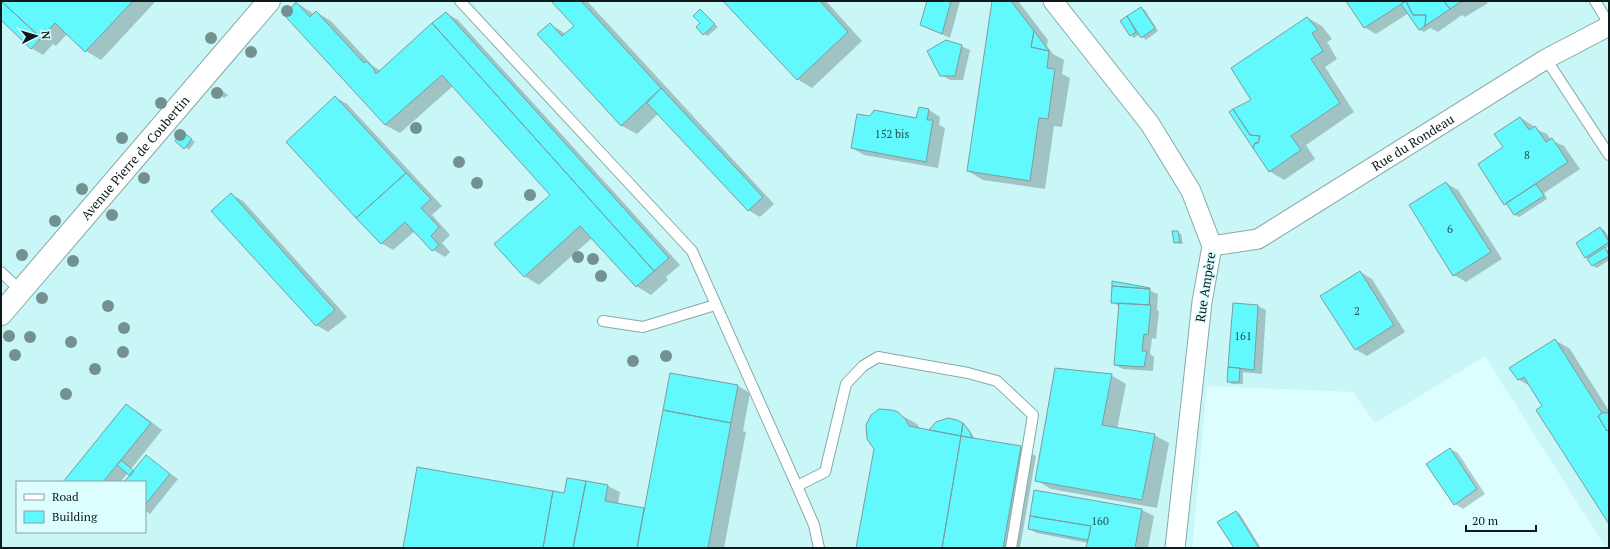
<svg xmlns="http://www.w3.org/2000/svg" width="1610" height="549" font-family="'PT Serif',serif">
<style>
.built{fill:#c9f6f6;fill-rule:evenodd}
.shadow{fill:#0003}
.building{fill:#61f9fe;stroke:#7d9d9e}
.lines{fill:none;stroke-linecap:round;stroke-linejoin:round}
.service-casing{stroke:#88a9a9;stroke-width:12}
.minor-casing{stroke:#88a9a9;stroke-width:21}
.tertiary-casing{stroke:#88a9a9;stroke-width:24}
.service{stroke:#fff;stroke-width:10}
.minor{stroke:#fff;stroke-width:19}
.tertiary{stroke:#fff;stroke-width:22}
.tree{fill:#749192}
.labels{text-anchor:middle;dominant-baseline:central;stroke-width:3;stroke-linejoin:round;paint-order:stroke}
.number-label{font-size:11px;fill:#225153}
.street-label{font-size:13px;fill:#0d191a;stroke:#dcfeff}
</style>
<rect width="100%" height="100%" fill="#dcfeff"/>
<!-- built -->
<path class="built" d="M1 1H1609V548H1606L1485 356 1375 423 1353 392 1207 386 1192 548H1ZM17 482H145V532H17Z"/>
<!-- shadow -->
<path class="shadow" d="M1 1H156L101 60 86 51 67 34 56 46 53 44 43 55 31 48 1 19Z
M552 1H587L774 204 760 217 748 210 658 114 637 134 622 126 539 34 550 24 566 34 575 26Z
M725 1H826L862 41 812 88 797 79Z
M928 1H960L950 38 922 25Z
M993 1H1018L1048 40 1047 46 1053 54 1064 60 1062 74 1070 78 1062 127 1054 126 1045 189 983 180 968 171Z
M1347 1H1485L1488 3 1465 17 1462 15 1438 32 1430 28 1424 32 1420 30 1409 13 1376 34 1364 27Z
M297 3 314 14 316 12 331 21 373 66 381 71 446 13 458 20 680 265 666 277 668 280 651 295 636 286 592 238 539 285 524 276 552 195 453 86 400 133 385 125Z
M1141 8 1145 10 1158 31 1146 40 1140 34 1134 38 1131 35 1121 22Z
M701 11 718 27 708 36 704 34Z
M1308 18 1322 26 1332 39 1327 42 1337 59 1325 67 1354 112 1306 145 1315 159 1284 180 1269 171 1252 100Z
M961 46 970 50 963 80H950L941 75Z
M221 90 228 95 224 98 218 93Z
M335 97 347 104 442 206 432 215 450 235 442 243 450 252 445 257 433 250 415 231 393 250 381 243Z
M929 110 940 117 939 125 945 128 938 168 864 155 852 148 870 117 917 119Z
M1521 118 1532 125 1534 128 1547 134 1551 140 1564 146 1580 169 1544 193 1547 199 1519 217 1515 215 1510 207 1505 204 1504 147Z
M187 136 195 142 189 150 177 141Z
M1446 183 1458 190 1502 259 1466 282 1454 275Z
M231 194 243 201 347 317 328 332 316 325Z
M1600 228 1604 230 1609 237V246L1605 249 1609 251V260L1597 268 1593 266 1586 257Z
M1177 232 1181 234 1183 244H1179L1175 242Z
M1360 272 1372 279 1405 332 1367 356 1355 349Z
M1148 290 1158 294 1157 310 1159 311 1156 339 1152 338 1150 354 1154 357 1153 371 1123 369 1115 365 1120 307 1112 302Z
M1234 304 1258 306 1266 310 1262 374 1243 372V384H1232L1228 381Z
M1555 340 1570 349 1609 411V522L1532 387 1519 380Z
M671 374 738 386 750 393 743 431 746 432 724 548H404L565 494 608 486 620 492 618 504 645 509Z
M1111 375 1126 384 1117 429 1154 435 1169 443 1157 508 1051 489 1036 480Z
M126 405 138 412 162 430 131 469 134 471 146 457 178 479 150 514 145 510V482H126L131 475 128 473 120 482H64Z
M901 415 917 424 920 429 930 431 961 423 968 428 975 439 1021 447 1036 456 1020 548H857Z
M1450 449 1458 453 1485 494 1463 509 1455 504Z
M1142 510 1154 516 1148 548H1087L1088 543 1037 533 1029 529Z
M1236 512 1240 514 1261 548H1235Z"/>
<!-- building -->
<path class="building" d="M1 1 41 38 31 49 1 20Z
M1 1H133L85 52 55 23 41 38Z
M551 1H581L661 88 621 126 537 34 550 23 562 36 574 26Z
M723 1H820L848 32 797 80Z
M927 1H951L942 34 920 25Z
M992 1H1011L1034 31 1031 47 1049 51 1047 68 1055 69 1048 119 1039 118 1030 181 967 171Z
M1346 1H1406L1364 28Z
M1406 1H1444L1450 9 1425 26 1426 15H1413Z
M1406 1 1413 15H1426L1425 26 1419 30 1401 4Z
M1444 1H1462L1450 9Z
M296 2 310 17 316 11 364 63 366 61 375 70 374 71 376 74 432 23 654 271 636 287 580 226 524 277 494 244 550 195 442 75 385 125 285 16Z
M1141 7 1155 28 1141 38 1127 16Z
M700 9 715 24 703 35 696 27 700 23 693 16Z
M446 12 669 258 654 271 432 23Z
M1127 16 1136 32 1130 36 1120 21Z
M1307 17 1318 30 1312 33 1323 51 1311 59 1340 103 1291 136 1301 150 1269 172 1253 148 1255 143H1258L1260 136 1250 135 1233 109 1251 100 1231 68Z
M1034 31 1049 51 1031 47Z
M946 40 962 45 955 76H940L927 51Z
M661 88 763 197 748 211 647 103Z
M335 96 406 173 356 218 286 142Z
M919 107 929 109 927 120H933L926 162 851 148 857 114 870 116 874 110 916 118Z
M1233 109 1250 135 1260 136 1258 143H1255L1253 148 1229 112Z
M1520 117 1529 130 1535 126 1546 142 1552 138 1568 162 1504 205 1478 164 1503 147 1494 134Z
M183 132 192 139 184 149 175 141Z
M406 173 431 199 421 208 439 227 431 236 439 245 432 251 405 222 381 244 356 218Z
M1446 182 1491 252 1453 276 1409 205Z
M1536 184 1544 196 1514 215 1506 203Z
M231 193 335 310 316 326 211 211Z
M1600 227 1609 242 1585 258 1576 243Z
M1172 231H1178L1180 242 1174 243Z
M1605 247 1609 256 1592 266 1587 259Z
M1360 271 1394 325 1355 350 1320 296Z
M1112 281 1150 288V289L1112 286Z
M1112 286 1150 289 1149 305 1111 303Z
M1119 303 1151 305 1148 335 1144 334 1142 351H1147L1144 367 1114 365Z
M1233 303 1258 305 1254 370 1228 367Z
M1555 339 1602 413 1598 416 1607 431 1609 429V524L1536 410 1542 406 1524 377 1518 380 1509 368Z
M1228 367 1240 368 1239 382H1227Z
M1055 368 1112 374 1102 425 1155 434 1142 500 1035 481Z
M670 373 738 385 731 423 663 410Z
M126 404 151 423 103 482H63Z
M879 409 892 410 898 412 906 420 909 426 961 436 942 548H856L874 449 867 439 866 425 871 415Z
M663 410 731 423 708 548H637Z
M1602 413H1609V429L1607 431 1598 416Z
M948 418 957 420 963 423 961 436 929 430 936 422Z
M963 423 970 432 972 438 961 436Z
M961 436 1021 446 1003 548H942Z
M1450 448 1477 489 1454 505 1426 464Z
M146 455 170 474 145 505V482H124Z
M121 460 134 471 130 476 117 465Z
M417 467 553 491 543 548H403Z
M567 478 586 481 573 548H543L553 491 564 493Z
M586 481 608 485 605 501 644 508 637 548H573Z
M1034 490 1142 509 1135 548H1086L1091 526 1030 516Z
M1236 511 1259 548H1234L1217 522Z
M1030 516 1091 526 1088 540 1028 529Z"/>
<g class="lines">
<!-- service casing -->
<g class="service-casing">
<path id="service" d="M460 1 692 251 797 486 814 525 819 548
M1595 1 1609 24
M1546 59 1609 155
M1 272 21 291
M603 321 643 327 715 305
M797 486 825 472 846 384 863 366 878 357 968 373 997 381 1033 415 1011 548"/>
</g>
<!-- minor casing -->
<g class="minor-casing">
<g id="minor">
<path d="M1053 1 1150 124 1191 191 1212 246 1202 302 1175 548"/>
<path id="s1" d="M1212 246 1258 239 1546 59 1609 26"/>
</g>
</g>
<!-- tertiary casing -->
<g class="tertiary-casing">
<g id="tertiary">
<path id="s2" d="M1 314 269 1"/>
</g>
</g>
<!-- service -->
<use href="#service" class="service"/>
<!-- minor -->
<use href="#minor" class="minor"/>
<!-- tertiary -->
<use href="#tertiary" class="tertiary"/>
</g>
<!-- trees -->
<g class="tree">
<circle cx="287" cy="11" r="6"/>
<circle cx="211" cy="38" r="6"/>
<circle cx="251" cy="52" r="6"/>
<circle cx="217" cy="93" r="6"/>
<circle cx="161" cy="103" r="6"/>
<circle cx="416" cy="128" r="6"/>
<circle cx="180" cy="135" r="6"/>
<circle cx="122" cy="138" r="6"/>
<circle cx="459" cy="162" r="6"/>
<circle cx="144" cy="178" r="6"/>
<circle cx="477" cy="183" r="6"/>
<circle cx="82" cy="189" r="6"/>
<circle cx="530" cy="195" r="6"/>
<circle cx="112" cy="215" r="6"/>
<circle cx="55" cy="221" r="6"/>
<circle cx="22" cy="255" r="6"/>
<circle cx="578" cy="257" r="6"/>
<circle cx="593" cy="259" r="6"/>
<circle cx="73" cy="261" r="6"/>
<circle cx="601" cy="276" r="6"/>
<circle cx="42" cy="298" r="6"/>
<circle cx="108" cy="306" r="6"/>
<circle cx="124" cy="328" r="6"/>
<circle cx="9" cy="336" r="6"/>
<circle cx="30" cy="337" r="6"/>
<circle cx="71" cy="342" r="6"/>
<circle cx="123" cy="352" r="6"/>
<circle cx="15" cy="355" r="6"/>
<circle cx="666" cy="356" r="6"/>
<circle cx="633" cy="361" r="6"/>
<circle cx="95" cy="369" r="6"/>
<circle cx="66" cy="394" r="6"/>
</g>
<g class="labels">
<!-- number labels -->
<g class="number-label">
<text x="892" y="134">152 bis</text>
<text x="1527" y="155">8</text>
<text x="1450" y="229">6</text>
<text x="1357" y="311">2</text>
<text x="1243" y="336">161</text>
<text x="1100" y="521">160</text>
</g>
<!-- street labels -->
<g class="street-label">
<text stroke="none"><textPath href="#s1" startOffset="229">Rue du Rondeau</textPath></text>
<text stroke="none"><textPath href="#s2" startOffset="206">Avenue Pierre de Coubertin</textPath></text>
<text transform="translate(1205 287) rotate(-81)">Rue Ampère</text>
</g>
</g>
<!-- border -->
<rect width="1610" height="549" fill="none" stroke="#0d191a" stroke-width="4"/>
<!-- legend -->
<rect x="16" y="481" width="130" height="52" fill="#dcfeff" stroke="#89a2a3"/>
<rect x="24" y="494" width="20" height="6" fill="#ffffff" stroke="#89a2a3"/>
<text x="52" y="501" font-size="12" fill="#0d191a">Road</text>
<rect x="24" y="511" width="20" height="12" fill="#61f9fe" stroke="#89a2a3"/>
<text x="52" y="521" font-size="12" fill="#0d191a">Building</text>
<!-- north arrow -->
<g transform="translate(36 36) rotate(85)" stroke="#dcfeff" stroke-width="3" paint-order="stroke">
<path d="M0-3L7 15L0 10L-7 15Z" fill="#0d191a"/>
<text y="-6" font-size="11" font-weight="bold" text-anchor="middle" fill="#0d191a">N</text>
</g>
<!-- scale -->
<path d="M1466 525v6h70v-6" fill="none" stroke="#0d191a" stroke-width="2"/>
<text x="1472" y="525" font-size="12" fill="#0d191a" stroke="#dcfeff" stroke-width="3" paint-order="stroke">20 m</text>
</svg>
